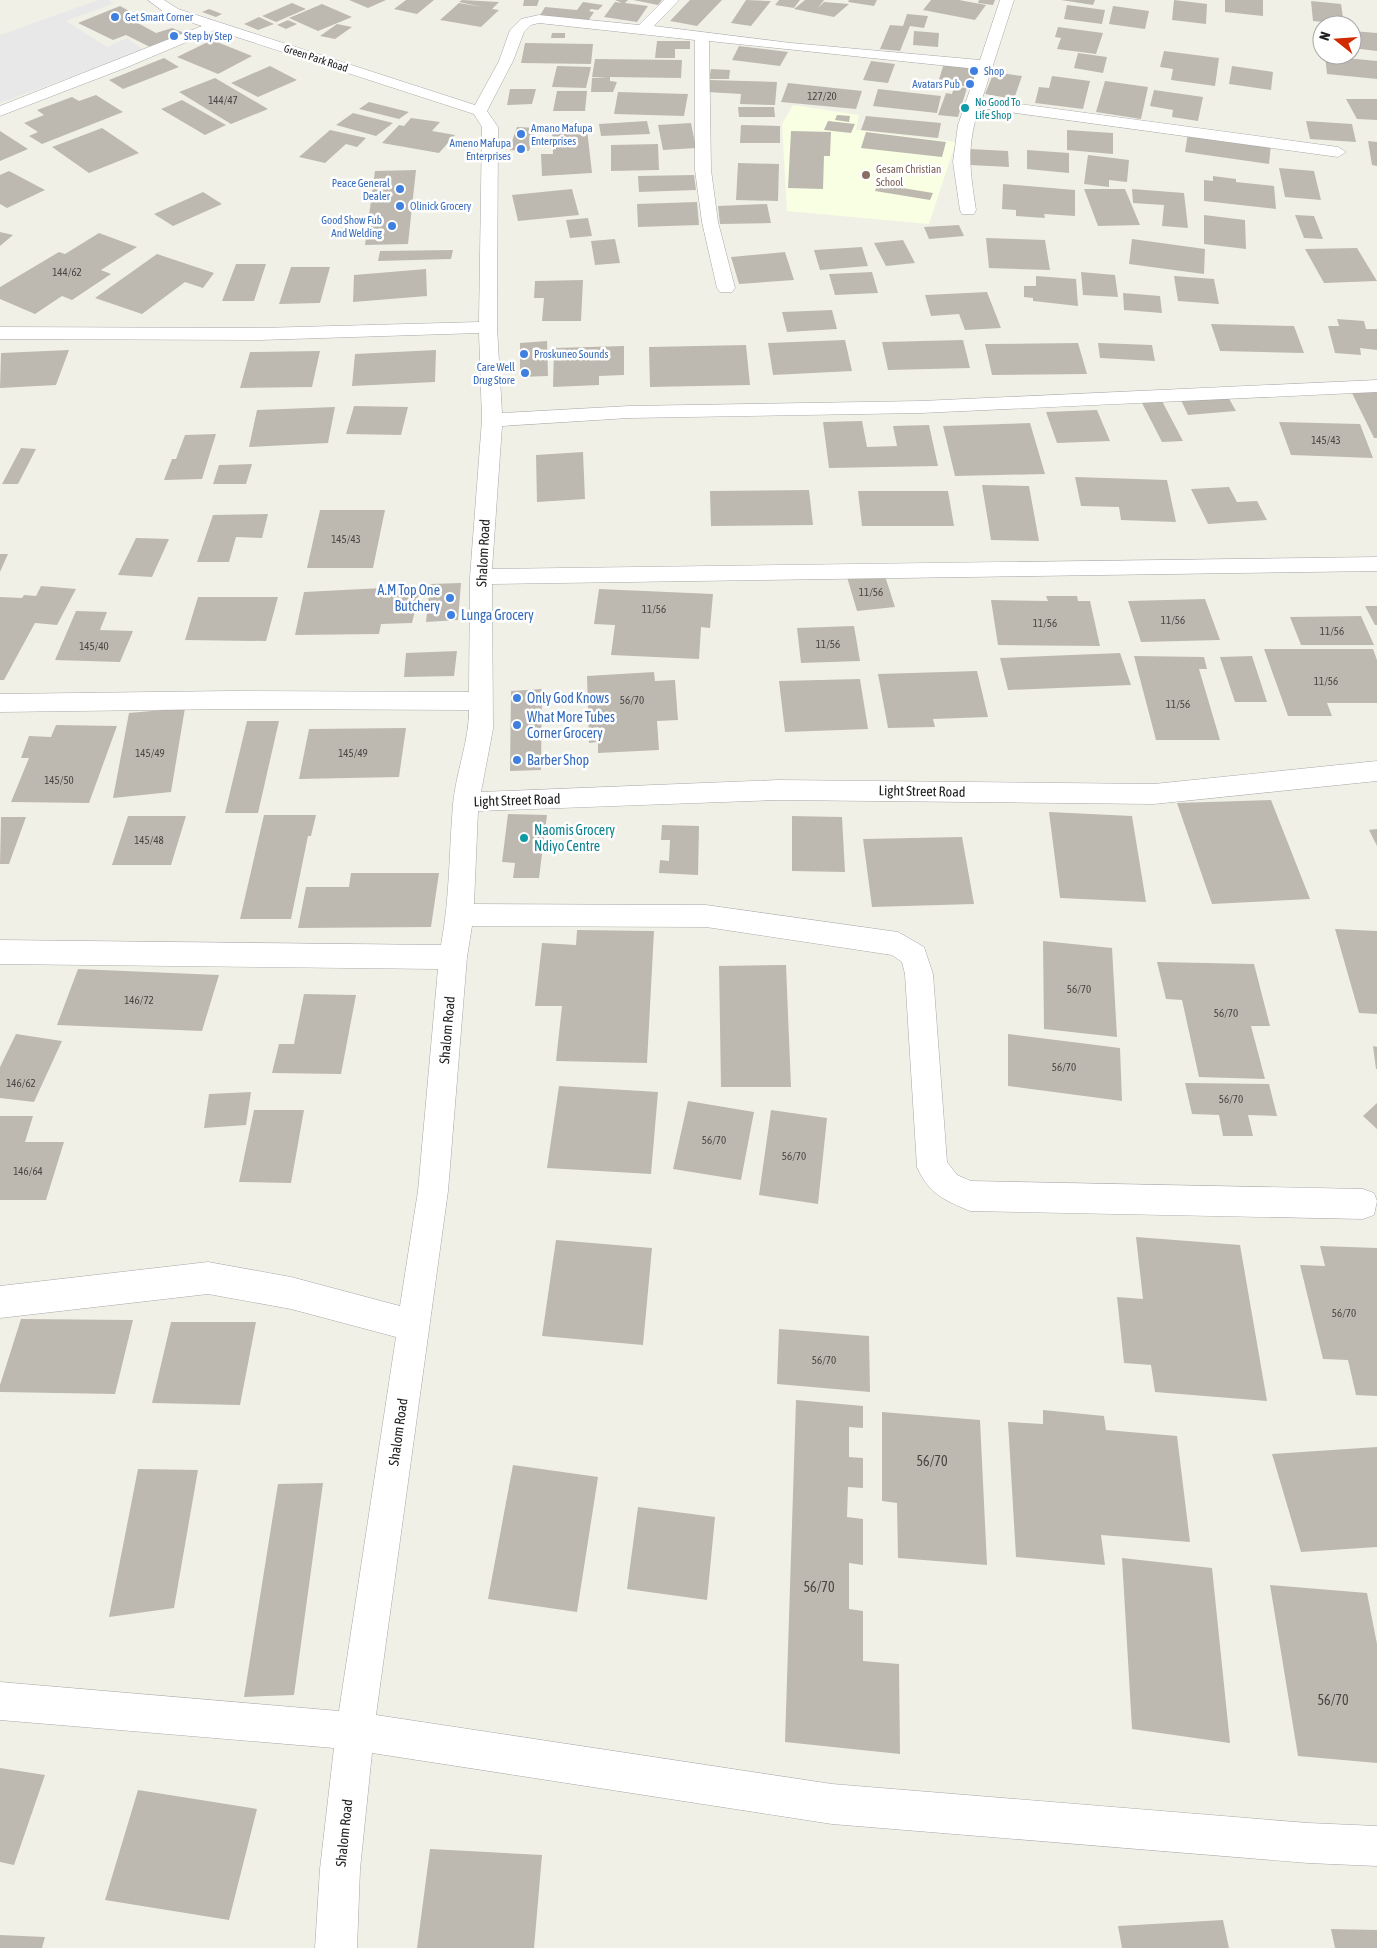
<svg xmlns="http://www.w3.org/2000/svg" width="1377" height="1948" font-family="'Asap Condensed',sans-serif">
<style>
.education{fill:#f9ffe2}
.parking{fill:#e8e8e8}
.building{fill:#beb9b0}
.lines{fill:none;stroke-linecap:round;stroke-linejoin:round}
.minor-casing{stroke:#a7a7a7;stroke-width:1}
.minor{fill:#fff;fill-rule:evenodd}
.shop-dot{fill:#3f7fe0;stroke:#fff;stroke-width:2}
.culture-dot{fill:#0f9aa8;stroke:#fff;stroke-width:2}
.education-dot{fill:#8d6e63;stroke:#fff;stroke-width:2}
.labels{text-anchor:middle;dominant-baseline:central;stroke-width:5;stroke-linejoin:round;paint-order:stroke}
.far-shop-label{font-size:11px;fill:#366cbe;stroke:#fff;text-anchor:start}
.far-street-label{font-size:11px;fill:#202020;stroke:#fff}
.number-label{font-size:11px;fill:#484644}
.far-culture-label{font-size:11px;fill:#0d838f;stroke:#fff;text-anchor:start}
.far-education-label{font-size:11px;fill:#785e54;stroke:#fff;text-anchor:start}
.street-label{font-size:14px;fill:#202020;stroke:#fff}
.shop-label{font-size:14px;fill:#366cbe;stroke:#fff;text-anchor:start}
.culture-label{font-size:14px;fill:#0d838f;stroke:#fff;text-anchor:start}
.near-number-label{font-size:14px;fill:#484644}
</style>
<rect width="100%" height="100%" fill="#f1f0e7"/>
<!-- education -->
<path class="education" d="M793 105 859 115 856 130 956 142 929 224 787 211 782 124Z"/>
<!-- parking -->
<path class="parking" d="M98 0H109L115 3 66 21 107 47 127 38 144 50 0 103V35Z"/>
<!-- building -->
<path class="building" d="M349 0H386L368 8Z
M406 0H434L417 14 394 9Z
M462 0 499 2 492 9 499 10 481 27 440 20 459 3 482 7 459 2Z
M524 0H539L537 6H523Z
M615 0H628L625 3 648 6 637 22 604 17 615 2 622 3Z
M633 0H662L658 5Z
M690 0H722L697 26 670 21Z
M746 0 771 1 751 26 731 23Z
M779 0H800L794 8 775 5Z
M805 0H824L818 8 824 2 849 4 834 17 794 9Z
M849 0H877L874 6 848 2Z
M931 0H959L986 5 975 20 923 10Z
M979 0H995L993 5 978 3Z
M1061 0H1095L1093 5Z
M1174 0 1207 4 1206 24 1172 20Z
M1225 0H1263V16L1225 12Z
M1311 1 1341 4 1344 24 1313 21Z
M583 2 603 5 598 10 591 9 589 11 594 12 588 21 539 17 545 7 577 10Z
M292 3 306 9 276 22 262 16Z
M322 4 352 17 318 31 289 18Z
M1067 5 1105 10 1102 24 1064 19Z
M120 6 133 13 125 16 156 33 172 28 187 34 152 48 126 35 113 40 78 23Z
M1113 6 1149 11 1145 29 1109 24Z
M209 9 222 14 216 17 202 12Z
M907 14 928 16 924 28 910 26 900 51 880 49 890 25 903 26Z
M259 17 274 24 258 30 244 24Z
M288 20 297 24 286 29 277 25Z
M337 24 352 27 335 39 320 36Z
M1058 27 1103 33 1096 54 1057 49 1061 38 1055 37Z
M914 31 939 33 938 47 913 45Z
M1352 31 1377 33V51L1352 48Z
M552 33H565V38H551Z
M212 40 252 56 218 74 177 57Z
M657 41H690V49H675V58H655Z
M525 43 593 44 591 64 521 63Z
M739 46 788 52 780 66 732 60Z
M1164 51 1219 58 1215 86 1171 80 1173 69 1160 67Z
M1078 53 1107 57 1103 73 1074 68Z
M1325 56 1377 61V79L1327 74Z
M164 58 179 67 123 89 109 80Z
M595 59 682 60 681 78 610 77V81L617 82 613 92H591L592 78H608L592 77Z
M871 61 895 64 888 83 863 80Z
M944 63 978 67 972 87 938 83Z
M270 66 297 80 258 97 231 83Z
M557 66 591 67 586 88 552 87Z
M1232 66 1273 72 1271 90 1229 84Z
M711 69 730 70 729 79H709Z
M994 72 1022 76 1014 99 985 94Z
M1052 76 1090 81 1083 109 1035 103 1039 87 1049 88Z
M215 78 268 109 231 124 179 92Z
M709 80 777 82 775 105 740 104 741 94 707 92Z
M1105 81 1148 87 1141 119 1096 112Z
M788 83 862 91 856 109 781 102Z
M954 87 967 88 958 117 938 115 946 93 952 94Z
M510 89H536L532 104 507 105Z
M878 89 941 96 937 113 873 106Z
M1154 90 1203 97 1198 121 1172 117 1173 110 1150 106Z
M557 91H587L585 111H553Z
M618 92 688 94 684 116 614 114Z
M96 95 123 112 42 144 29 136 38 132 24 123 44 115 37 110 72 97 79 101Z
M1346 99H1377V120L1357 119Z
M182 100 226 125 205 135 161 109Z
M369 102 409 112 399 119 359 109Z
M738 107H774L775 117H739Z
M353 113 393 123 376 136 336 125Z
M837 115 850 116 849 122 835 120Z
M866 116 941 123 938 138 861 130Z
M411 118 440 122 432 131 455 135 439 153 382 143 399 125 404 126Z
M647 121 650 134 601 136 599 124Z
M828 121 855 124 851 133 824 130Z
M1306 121 1352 124 1356 142 1310 139Z
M691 123 696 148 663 150 658 125Z
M741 125 780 126V143H740Z
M517 127 537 128 529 151 509 150Z
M102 128 139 153 89 173 52 147Z
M587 129 592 173 542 176 541 154H553L552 131Z
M330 130 366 138 357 147 346 144 325 163 299 157Z
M1067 130 1113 133V154L1067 150Z
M0 131 28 149 0 161Z
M791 131 831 132 830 156H824L823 189 788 188Z
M866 132 946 142 942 157 861 148Z
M1188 133 1271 144 1269 164 1185 152Z
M1368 141 1377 142V166L1372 165Z
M658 144 659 170 611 171V145Z
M970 149 1008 151 1009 167 970 165Z
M1027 150 1069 153V173L1027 169Z
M1088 155 1129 160 1127 182 1109 180V187L1084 184Z
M738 163 779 164 778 201 736 200Z
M1279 168 1314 171 1321 200 1285 197Z
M416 170 408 244 365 245 375 171Z
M9 171 45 190 7 208 0 204V175Z
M694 175 696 190 639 192 638 176Z
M1213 176 1236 179V182L1274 186 1276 209 1204 201V180L1213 181Z
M878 184 933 193 930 200 875 191Z
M1003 184 1075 190V216L1044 214 1045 218 1016 216V210L1002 209Z
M572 189 579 215 518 221 512 195Z
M1084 189H1125L1140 225 1098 226Z
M1132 189 1184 193 1188 228 1162 226 1164 205 1133 203Z
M203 192 222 204 173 226 154 214Z
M697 202 699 225 638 227 637 204Z
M767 204 771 223 720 224 718 206Z
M1204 215 1245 220 1246 249 1204 244Z
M1295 215 1314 216 1323 239 1304 238Z
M588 218 592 236 570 238 566 220Z
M959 225 964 236 929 239 924 227Z
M0 232 13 235 0 246Z
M99 233 137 247 101 270 111 274 72 300 62 296 35 314 0 299V287L59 252 65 254Z
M986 238 1045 240 1050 270 989 268Z
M615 239 620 263 595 265 591 241Z
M1132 239 1205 249 1204 274 1129 264Z
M903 240 915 263 886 266 874 243Z
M862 247 868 266 820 270 814 250Z
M1357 248 1377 281 1324 283 1305 249Z
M453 250 451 259 378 261 380 251Z
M785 252 794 280 739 284 731 257Z
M157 254 214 273 203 288 185 282 142 314 95 298Z
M236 264H266L254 301H222Z
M291 267H330L320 303 279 304Z
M426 269 427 296 353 302 354 275Z
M872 272 878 293 835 295 829 274Z
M1081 272 1115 275 1118 297 1083 295Z
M1036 276 1076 279 1078 306 1033 301V298L1024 297V286H1036Z
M1174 276 1214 279 1219 304 1178 301Z
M583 280 581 321H542L544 298H534L535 281Z
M987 292 1001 328 965 330 959 314 931 316 925 295Z
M1123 293 1160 296 1162 313 1124 310Z
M832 310 837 329 787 332 782 312Z
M1337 319 1364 321 1366 329H1377V350L1360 348 1361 355 1335 353 1328 326H1339Z
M1211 324 1294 326 1304 353 1220 351Z
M845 340 852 371 773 375 768 343Z
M963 340 970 368 888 370 882 342Z
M547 341 548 376 520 377V343Z
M1078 343 1087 374 992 375 985 344Z
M1098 343 1152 345 1155 361 1100 358Z
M746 345 750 385 650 387 649 347Z
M624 346V375L599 376V385L553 387 554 348Z
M69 350 56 385 0 388 1 353Z
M436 350 435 382 352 386 355 354Z
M320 351 312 387 240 388 250 352Z
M1351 391H1377V438H1374Z
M1227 395 1236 411 1188 415 1180 398Z
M1162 401 1183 441 1162 442 1142 403Z
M354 406 408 407 401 435 346 434Z
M335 407 328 443 249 447 257 410Z
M1097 410 1110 441 1057 443 1046 412Z
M862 421 867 447 897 446 893 426 929 425 938 466 829 468 823 422Z
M1279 422 1360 424 1373 458 1291 455Z
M1030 423 1045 474 955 476 943 426Z
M216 434 202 479 164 480 172 459H176L185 435Z
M21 448 36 449 18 484H2Z
M583 452 585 499 537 502 536 455Z
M252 464 246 484H213L219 465Z
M1075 477 1167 480 1176 522 1121 520 1119 507 1081 506Z
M982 485 1029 486 1039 541 991 540Z
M1229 487 1237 502 1257 501 1267 520 1208 524 1191 489Z
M809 490 813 525 711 526 710 491Z
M858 491H948L954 526H862Z
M320 510H385L373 568H307Z
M268 514 262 538 236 537 229 562H197L213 515Z
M136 538 169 539 152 577 118 575Z
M0 554H8L0 572Z
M884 573 895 607 857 611 847 577Z
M461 583 458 620 426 622 430 584Z
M41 586 76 589 57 625 35 623 4 680H0V597L22 598 24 595 36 596Z
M421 586 412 623 381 624 379 634 295 635 304 592Z
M599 589 713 594 710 628 701 627 699 659 611 655 615 625 594 624Z
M1046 596H1077L1078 601H1090L1100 646 998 645 991 600 1048 601Z
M198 597H278L266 641 185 640Z
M1205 599 1220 640 1141 642 1128 601Z
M1365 606H1377V625H1375Z
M76 611 107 612 100 630 133 631 120 662 55 660Z
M1361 616 1374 645H1301L1290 617Z
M854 626 860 661 801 663 797 628Z
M1264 649H1373L1377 660V703H1327L1332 716H1288Z
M457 651 454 676 404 677 406 653Z
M1120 653 1131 685 1008 690 1000 658Z
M1134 656 1204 657 1207 669H1199L1220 740H1156Z
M1252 656 1267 702H1235L1220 657Z
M977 671 988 717 933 719 935 727 888 728 878 674Z
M654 672 655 681 675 680 678 720 657 721 659 750 598 753V742L589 743 587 676Z
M860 679 868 729 785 732 779 681Z
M542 689 541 770 510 771 511 691Z
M185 708 171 792 113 798 129 713Z
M247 721H279L258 813H225Z
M56 725 117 726 89 803 11 802 29 758H21L29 736 51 737Z
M406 728 399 777 299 779 309 729Z
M1271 800 1310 899 1212 904 1177 803Z
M1049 812 1132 816 1146 902 1060 898Z
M508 814 547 815 539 878H513L515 863 502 862Z
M264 815H316L311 836H308L291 919H240Z
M128 816H186L171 865H112Z
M792 816 842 817 845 872 792 871Z
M1 817H26L9 864H0Z
M662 825 699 826 698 875 659 873 660 860 669 861 670 840H661Z
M1377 829V846L1369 830Z
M962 837 974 904 872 907 863 839Z
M351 873H439L431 927 298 928 306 887H349Z
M1335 929 1377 931V1014L1359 1013Z
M577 930 654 931 647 1063 556 1061 562 1006H535L542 943 576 945Z
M1043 941 1112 948 1117 1037 1044 1029Z
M1157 962 1254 964 1270 1026H1251L1265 1079 1199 1077 1182 1000 1166 999Z
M786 965 791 1087H721L719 966Z
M78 969 219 975 202 1031 57 1025Z
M304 994 356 995 341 1074 272 1073 279 1044H294Z
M16 1034 62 1041 34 1102 0 1098V1067Z
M1008 1034 1120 1048 1122 1101 1008 1086Z
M1373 1046 1377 1047V1069H1376Z
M1185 1083 1269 1084 1277 1116 1248 1115 1253 1136H1223L1219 1115 1192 1114Z
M559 1086 658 1092 651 1174 547 1168Z
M251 1092 246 1125 204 1128 209 1094Z
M688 1101 754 1112 741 1180 673 1169Z
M1377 1103V1129L1363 1116Z
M254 1110H304L291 1183 239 1182Z
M771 1110 827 1118 818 1204 759 1195Z
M0 1116H33L25 1142H64L46 1200H0Z
M1136 1237 1240 1245 1267 1401 1155 1392 1151 1365 1124 1363 1117 1297 1143 1299Z
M556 1240 652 1248 643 1345 542 1336Z
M1320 1246 1377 1248V1396L1356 1395 1348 1360 1323 1359 1300 1265 1325 1266Z
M21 1319 133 1320 115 1394 0 1392V1385Z
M171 1322H256L240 1405 152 1403Z
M779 1329 869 1336 870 1392 777 1384Z
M796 1400 863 1406V1428L849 1427V1457L863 1458V1488L848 1487 847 1517 863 1519V1565L849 1563V1609L863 1611V1661L899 1664 900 1754 785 1742Z
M1043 1410 1104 1416 1106 1430 1177 1436 1190 1542 1101 1535 1105 1565 1016 1557 1008 1422 1043 1424Z
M882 1412 980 1420 987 1565 898 1558 897 1503 882 1501Z
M1377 1447V1547L1301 1552 1272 1454Z
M513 1465 598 1477 577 1612 488 1599Z
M138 1469 198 1470 174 1608 109 1617Z
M323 1483 294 1695 244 1697 278 1484Z
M638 1507 715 1517 707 1600 627 1589Z
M1122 1558 1212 1568 1230 1743 1132 1729Z
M1270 1585 1367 1593 1377 1644V1763L1298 1756Z
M0 1768 45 1775 14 1865 0 1862Z
M138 1790 257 1809 229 1920 105 1900Z
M430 1849 542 1855 534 1948H417Z
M1223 1920 1229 1948H1122L1118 1926Z
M1331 1929 1377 1930V1948H1335Z
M0 1935 45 1937 42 1948H0Z"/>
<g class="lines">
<!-- minor casing -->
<g class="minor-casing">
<path id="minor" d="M148 0H164L178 9 475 105 499 61 510 30 521 19 539 15 639 25 664 0H679L654 26 791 43 980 60 1000 0H1014L982 99 1338 147 1346 152 1338 157 979 108C966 148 970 170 976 210L974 214H962L960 210 953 162 958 125 977 69 709 41 711 170 718 222 735 288 732 292H720L717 288 702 222 695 170V40L539 23 531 25 524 32 513 61 487 111 498 127 497 327 502 413 629 406 921 401 1377 380V392L921 413 629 418 502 426 492 569 1377 557V571L492 584 493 729 481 792 778 780 1154 784 1377 761V781L1154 804 778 800 478 811 474 904 706 905 898 932 924 947 933 974 947 1162 957 1175 971 1181 1363 1189 1374 1193 1377 1201 1374 1215 1363 1219 970 1211C944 1200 929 1194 917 1167L905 974 902 962 892 955 706 927 472 926 467 957 448 1191 376 1715 832 1784 1308 1823 1377 1826V1866L1308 1863 832 1824 372 1753 360 1869 357 1948H315L320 1869 334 1748 0 1720V1682L339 1711 396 1337 291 1309 208 1294 0 1318V1286L208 1262 291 1277 400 1306 418 1191 438 969 0 964V940L441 945C450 898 449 851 453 804 456 772 469 742 469 710L230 709 0 712V694L230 691 469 692 470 577 482 420 479 333 260 340 0 339V327L260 328 479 322 482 127 474 114 215 30 125 68 0 116V106L202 26 168 15Z"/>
</g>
<!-- minor -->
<use href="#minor" class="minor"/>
</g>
<!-- markers -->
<g class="shop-dot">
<circle cx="115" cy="17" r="5"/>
<circle cx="174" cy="36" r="5"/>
<circle cx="974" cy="71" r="5"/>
<circle cx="970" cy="84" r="5"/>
<circle cx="521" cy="134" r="5"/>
<circle cx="521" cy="149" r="5"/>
<circle cx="400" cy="189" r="5"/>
<circle cx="400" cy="206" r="5"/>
<circle cx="392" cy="226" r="5"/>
<circle cx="524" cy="354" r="5"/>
<circle cx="525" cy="373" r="5"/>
<circle cx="450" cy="598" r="5"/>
<circle cx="451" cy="615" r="5"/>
<circle cx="517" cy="698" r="5"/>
<circle cx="517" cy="725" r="5"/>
<circle cx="517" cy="760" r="5"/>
</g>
<g class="culture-dot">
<circle cx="965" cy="108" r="5"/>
<circle cx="524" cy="838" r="5"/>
</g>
<circle class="education-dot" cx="866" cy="175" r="5"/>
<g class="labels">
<!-- far-shop labels -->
<g class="far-shop-label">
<text x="125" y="17">Get Smart Corner</text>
<text x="184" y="36">Step by Step</text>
<text x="984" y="71">Shop</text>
<text x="960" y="84" text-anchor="end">Avatars Pub</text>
<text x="531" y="128">Amano Mafupa<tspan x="531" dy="13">Enterprises</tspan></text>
<text x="511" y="143" text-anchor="end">Ameno Mafupa<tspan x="511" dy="13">Enterprises</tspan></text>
<text x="390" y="183" text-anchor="end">Peace General<tspan x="390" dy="13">Dealer</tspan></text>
<text x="410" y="206">Olinick Grocery</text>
<text x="382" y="220" text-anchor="end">Good Show Fub<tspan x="382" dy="13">And Welding</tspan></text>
<text x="534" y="354">Proskuneo Sounds</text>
<text x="515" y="367" text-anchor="end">Care Well<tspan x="515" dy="13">Drug Store</tspan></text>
</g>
<!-- far-street labels -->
<g class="far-street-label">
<text transform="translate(316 58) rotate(18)">Green Park Road</text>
</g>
<!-- number labels -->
<g class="number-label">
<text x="822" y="96">127/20</text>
<text x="223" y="100">144/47</text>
<text x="67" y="272">144/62</text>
<text x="1326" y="440">145/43</text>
<text x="346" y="539">145/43</text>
<text x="871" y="592">11/56</text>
<text x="654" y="609">11/56</text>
<text x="1173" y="620">11/56</text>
<text x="1045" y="623">11/56</text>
<text x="1332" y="631">11/56</text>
<text x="828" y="644">11/56</text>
<text x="94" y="646">145/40</text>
<text x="1326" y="681">11/56</text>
<text x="632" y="700">56/70</text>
<text x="1178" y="704">11/56</text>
<text x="150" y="753">145/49</text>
<text x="353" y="753">145/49</text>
<text x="59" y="780">145/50</text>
<text x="149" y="840">145/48</text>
<text x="1079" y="989">56/70</text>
<text x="139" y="1000">146/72</text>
<text x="1226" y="1013">56/70</text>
<text x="1064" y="1067">56/70</text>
<text x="21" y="1083">146/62</text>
<text x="1231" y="1099">56/70</text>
<text x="714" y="1140">56/70</text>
<text x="794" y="1156">56/70</text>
<text x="28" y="1171">146/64</text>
<text x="1344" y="1313">56/70</text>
<text x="824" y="1360">56/70</text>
</g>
<!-- far-culture labels -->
<g class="far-culture-label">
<text x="975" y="102">No Good To<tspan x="975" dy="13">Life Shop</tspan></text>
</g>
<!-- far-education labels -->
<g class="far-education-label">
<text x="876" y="169">Gesam Christian<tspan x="876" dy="13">School</tspan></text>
</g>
<!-- street labels -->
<g class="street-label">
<text transform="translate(483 553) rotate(-87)">Shalom Road</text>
<text transform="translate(922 791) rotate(1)">Light Street Road</text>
<text transform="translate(517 800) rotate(-2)">Light Street Road</text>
<text transform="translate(447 1030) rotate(-85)">Shalom Road</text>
<text transform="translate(398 1432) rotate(-82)">Shalom Road</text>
<text transform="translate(344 1833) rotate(-84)">Shalom Road</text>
</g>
<!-- shop labels -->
<g class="shop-label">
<text x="440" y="590" text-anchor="end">A.M Top One<tspan x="440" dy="16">Butchery</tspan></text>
<text x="461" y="615">Lunga Grocery</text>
<text x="527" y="698">Only God Knows</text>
<text x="527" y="717">What More Tubes<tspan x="527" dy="16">Corner Grocery</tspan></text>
<text x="527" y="760">Barber Shop</text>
</g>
<!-- culture labels -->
<g class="culture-label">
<text x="534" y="830">Naomis Grocery<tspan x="534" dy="16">Ndiyo Centre</tspan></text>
</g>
<!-- near-number labels -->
<g class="near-number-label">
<text x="932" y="1461">56/70</text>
<text x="819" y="1587">56/70</text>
<text x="1333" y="1700">56/70</text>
</g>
</g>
<!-- north arrow -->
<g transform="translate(1337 40) rotate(287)"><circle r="24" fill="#ffffff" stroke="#a6a6a6"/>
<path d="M0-4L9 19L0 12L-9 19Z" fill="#d12900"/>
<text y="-8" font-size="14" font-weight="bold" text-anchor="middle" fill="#202020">N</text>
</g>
</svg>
